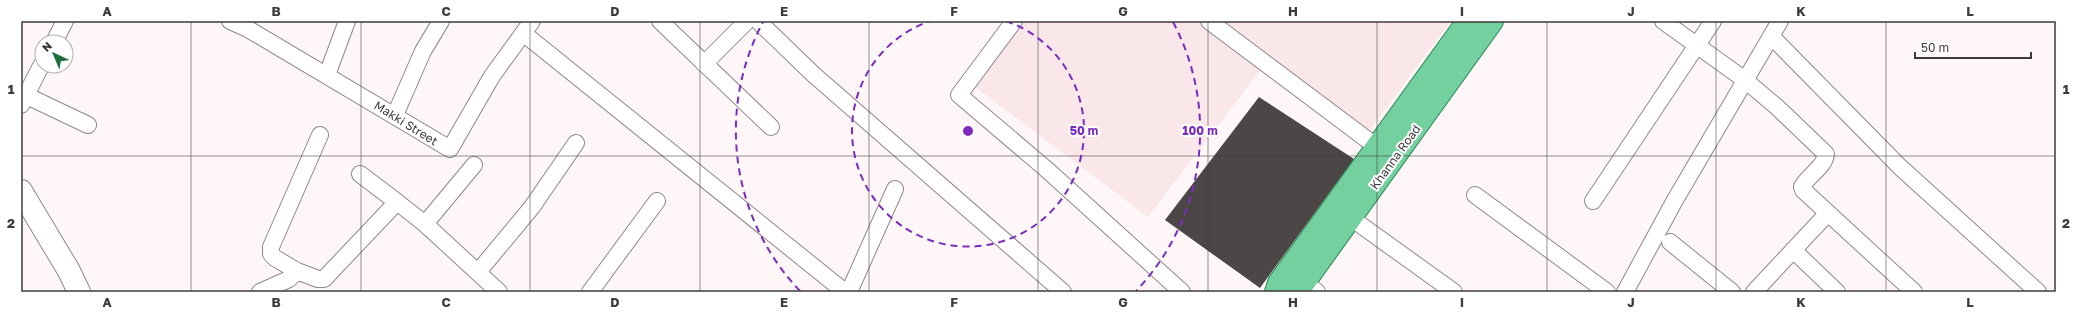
<svg xmlns="http://www.w3.org/2000/svg" width="2077" height="313" font-family="'Golos Text',sans-serif">
<style>
.built{fill:#f9e7ea}
.building{fill:#4c4647}
.lines{fill:none;stroke-linecap:round;stroke-linejoin:round}
.street-casing{stroke:#8f8889;stroke-width:18}
.secondary-casing{stroke:#8f8889;stroke-width:24}
.primary-casing{stroke:#258751;stroke-width:24}
.street{stroke:#fff;stroke-width:16}
.secondary{stroke:#fff;stroke-width:22}
.primary{stroke:#74d09e;stroke-width:22}
.grid{fill:none;stroke:#3e3b3b;stroke-width:1;stroke-opacity:0.55}
.ring{fill:none;stroke:#7b2cbf;stroke-width:2;stroke-dasharray:7 5}
.labels{text-anchor:middle;dominant-baseline:central;stroke-width:4;stroke-linejoin:round;paint-order:stroke}
.street-label{font-size:12px;fill:#3e3b3b;stroke:#fff}
.centre{fill:#7b2cbf;stroke:#fff;stroke-width:2}
.ring-label{font-size:12px;text-anchor:middle;font-weight:bold;fill:#7b2cbf;stroke:#fff;stroke-width:4;stroke-linejoin:round;paint-order:stroke}
.neatline{fill:none;stroke:#3e3b3b;stroke-width:1.5}
.grid-label{font-size:13px;text-anchor:middle;font-weight:bold;fill:#3e3b3b}
</style>
<rect width="100%" height="100%" fill="#fef6f7"/>
<!-- built -->
<path class="built" d="M1021 21H1451L1367 134 1265 64 1148 217 975 87Z"/>
<!-- building -->
<path class="building" d="M1259 97 1354 159 1260 288 1165 220Z"/>
<g class="lines">
<!-- street casing -->
<g class="street-casing">
<path id="street" d="M230 21 248 29 450 149 492 76 532 21
M660 21 771 127
M758 21 813 74 1063 292
M1014 21 959 95 1045 168 1182 292
M1209 21 1377 147
M1663 21 1745 80 1778 108 1826 154C1825 167 1807 176 1802 187L1803 190 1914 292
M523 33 845 292
M1771 36 1900 167 2038 292
M54 42 65 21
M704 64 747 21
M327 75 347 21
M25 95 88 125
M21 105 42 64
M395 115 423 51 441 21
M360 174 397 202
M1475 195 1607 292
M1593 201 1713 21
M1351 218 1454 292
M425 224 474 165
M1670 242 1732 292
M1793 250 1837 292
M297 271 275 258 271 254V247L320 135
M478 272 532 207 576 143
M1305 283 1317 292
M260 292 289 279 297 271 318 279H324L397 202 425 224 499 292
M590 292 657 201
M849 292 895 189
M1625 292 1675 200 1780 21
M1754 292 1828 213"/>
</g>
<!-- secondary casing -->
<g class="secondary-casing">
<path id="secondary" d="M21 191 69 271 79 292"/>
</g>
<!-- primary casing -->
<g class="primary-casing">
<path id="primary" d="M1276 292 1279 283 1468 21
M1297 292 1492 21"/>
</g>
<!-- street -->
<use href="#street" class="street"/>
<!-- secondary -->
<use href="#secondary" class="secondary"/>
<!-- primary -->
<use href="#primary" class="primary"/>
</g>
<!-- grid -->
<path class="grid" d="M191 21V292M361 21V292M530 21V292M700 21V292M869 21V292M1038 21V292M1208 21V292M1377 21V292M1547 21V292M1716 21V292M1886 21V292M21 156H2056"/>
<!-- distance rings -->
<g class="ring">
<path d="M1006 21A116 116 0 1 1 930 21"/>
<path d="M800 291A232 232 0 0 1 763 22M1173 22A232 232 0 0 1 1136 291"/>
</g>
<g class="labels">
<!-- street labels -->
<g class="street-label">
<text transform="translate(406 123) rotate(32)">Makki Street</text>
<text transform="translate(1395 157) rotate(-54)">Khanna Road</text>
</g>
</g>
<circle cx="968" cy="131" r="6" class="centre"/>
<g class="ring-label">
<text x="1084" y="135">50 m</text>
<text x="1200" y="135">100 m</text>
</g>
<!-- border -->
<rect width="2077" height="313" fill="none" stroke="#ffffff" stroke-width="44"/>
<!-- north arrow -->
<g transform="translate(54 54) rotate(316)"><circle r="19" fill="#ffffff" stroke="#b2b1b1"/>
<path d="M0-3L7 15L0 10L-7 15Z" fill="#216f3e"/>
<text y="-6" font-size="11" font-weight="bold" text-anchor="middle" fill="#3e3b3b">N</text>
</g>
<!-- scale -->
<path d="M1915 52v6h116v-6" fill="none" stroke="#3e3b3b" stroke-width="2"/>
<text x="1921" y="52" font-size="12" fill="#3e3b3b" stroke="#ffffff" stroke-width="3" paint-order="stroke">50 m</text>
<rect x="22" y="22" width="2033" height="269" class="neatline"/>
<g class="grid-label">
<text x="107" y="16">A</text>
<text x="276" y="16">B</text>
<text x="446" y="16">C</text>
<text x="615" y="16">D</text>
<text x="784" y="16">E</text>
<text x="954" y="16">F</text>
<text x="1123" y="16">G</text>
<text x="1293" y="16">H</text>
<text x="1462" y="16">I</text>
<text x="1631" y="16">J</text>
<text x="1801" y="16">K</text>
<text x="1970" y="16">L</text>
<text x="11" y="94">1</text>
<text x="2066" y="94">1</text>
<text x="11" y="228">2</text>
<text x="2066" y="228">2</text>
<text x="107" y="307">A</text>
<text x="276" y="307">B</text>
<text x="446" y="307">C</text>
<text x="615" y="307">D</text>
<text x="784" y="307">E</text>
<text x="954" y="307">F</text>
<text x="1123" y="307">G</text>
<text x="1293" y="307">H</text>
<text x="1462" y="307">I</text>
<text x="1631" y="307">J</text>
<text x="1801" y="307">K</text>
<text x="1970" y="307">L</text>
</g>
</svg>
